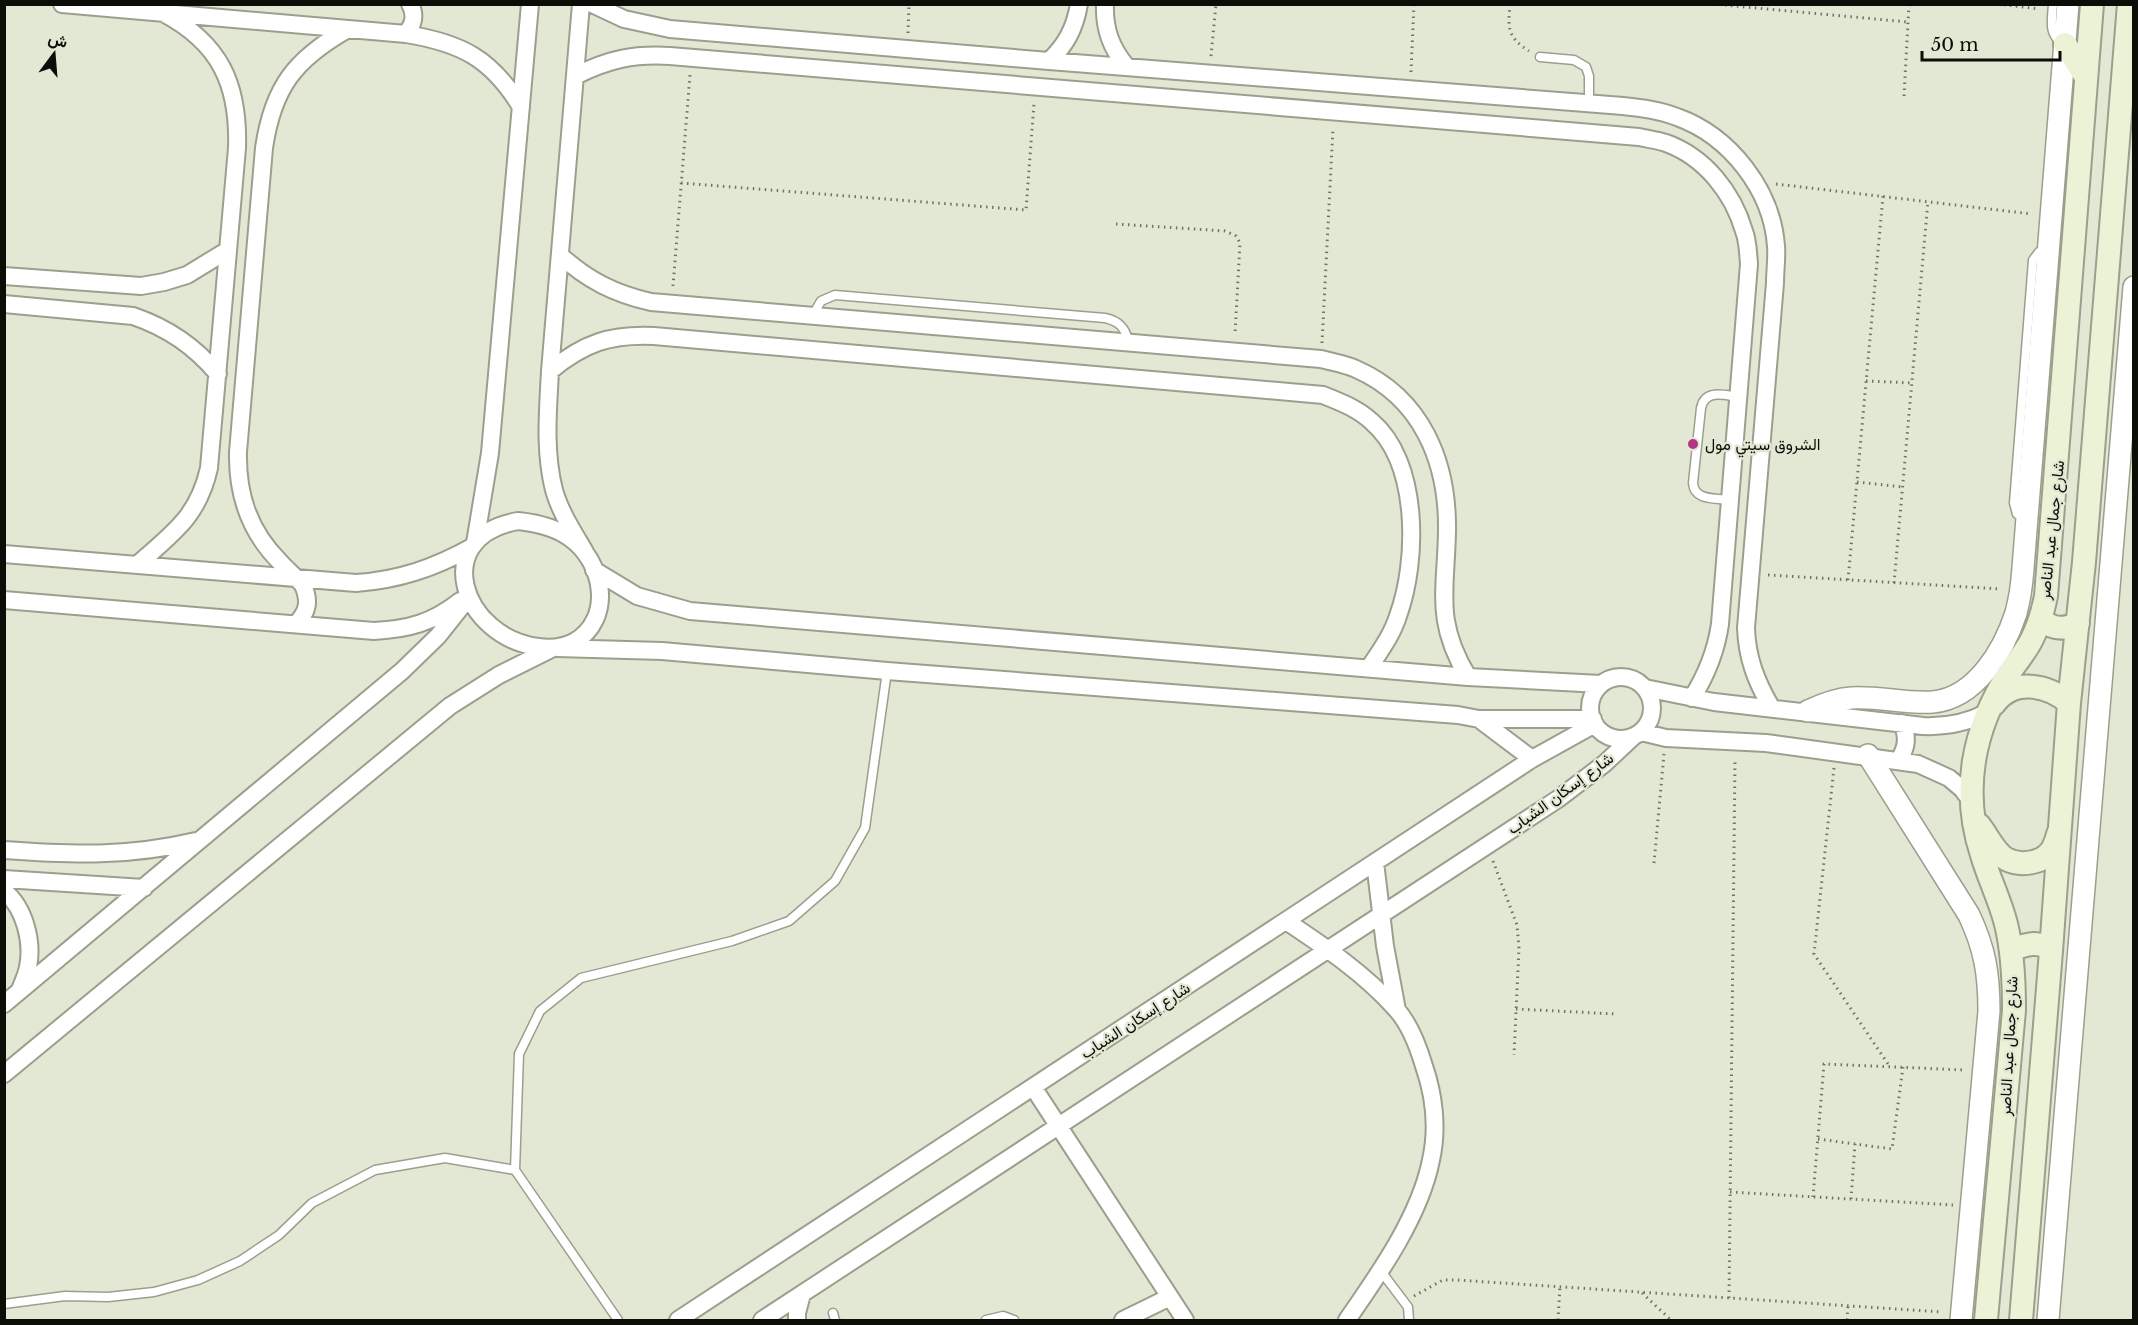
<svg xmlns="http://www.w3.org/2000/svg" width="2138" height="1325" font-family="'Libre Baskerville',Vazirmatn,serif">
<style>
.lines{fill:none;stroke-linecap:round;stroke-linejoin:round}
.service-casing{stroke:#9b9f8d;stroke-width:11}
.minor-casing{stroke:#9b9f8d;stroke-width:20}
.tertiary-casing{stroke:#9b9f8d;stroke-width:24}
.secondary-casing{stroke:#9b9f8d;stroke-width:26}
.path{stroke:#6f7366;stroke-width:3;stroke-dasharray:1.5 4.5;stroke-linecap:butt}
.service{stroke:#fff;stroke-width:8}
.minor{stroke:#fff;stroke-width:16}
.tertiary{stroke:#fff;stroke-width:21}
.secondary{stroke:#ecf2d5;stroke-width:22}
.poi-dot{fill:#b23584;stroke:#e3e8d4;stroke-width:2}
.labels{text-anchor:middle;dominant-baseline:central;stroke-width:4.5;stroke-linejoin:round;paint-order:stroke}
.poi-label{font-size:16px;fill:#0b0d07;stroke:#e3e8d4;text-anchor:start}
.street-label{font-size:16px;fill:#0b0d07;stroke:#e3e8d4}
</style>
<rect width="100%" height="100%" fill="#e3e8d4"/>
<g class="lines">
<!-- service casing -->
<g class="service-casing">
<path id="service" d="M2053 4C2052 21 2048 34 2063 44
M1540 57 1574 60 1586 67 1589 76V103
M813 315 821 301 835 295 1105 318C1119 321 1126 328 1128 342
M1730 500C1716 498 1694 501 1693 483L1701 408C1705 389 1723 395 1738 397
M2026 518 2017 514 2014 503 2033 260 2039 252 2048 251
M1380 1270 1408 1307 1409 1320
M4 1304 65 1296 108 1297 154 1292 198 1280 240 1261 279 1235 312 1203 375 1170 445 1158 515 1170
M833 1313 835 1320
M618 1320 515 1170 519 1054 540 1011 581 978 732 941 789 921 835 881 865 828 887 671
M986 1320 1003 1316 1014 1320"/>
</g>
<!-- minor casing -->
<g class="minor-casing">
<path id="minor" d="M62 4 406 34C461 43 491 58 521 107
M581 4 550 371C548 410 544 451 554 490 560 512 574 533 585 552
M592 4 624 19 670 29 1049 61 1623 106C1641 108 1659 110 1677 117 1730 136 1772 190 1776 246 1777 258 1775 271 1775 283L1746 628C1747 658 1756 681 1771 707
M1105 4C1104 29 1111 48 1127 67
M406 34C414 24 416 15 410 4
M1049 61C1066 45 1075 28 1079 4
M575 76C609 59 633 54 670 56L1639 137C1648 139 1657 140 1666 143 1705 157 1733 193 1744 231 1748 241 1748 253 1749 264L1720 624C1716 652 1707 674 1692 698
M560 255C587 280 615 294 651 302L1321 359C1332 362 1345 364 1356 369 1422 398 1448 462 1447 531 1446 591 1434 621 1468 677
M4 276 141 286 164 282 187 275 228 250
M4 304 133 316C168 328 194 346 218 374
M550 371C584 343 610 334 654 336L1323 395C1340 402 1357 408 1371 421 1420 462 1418 561 1398 616 1392 635 1380 651 1369 668
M518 521C537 523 555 527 570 538 604 562 614 619 574 642 562 648 551 649 538 647 462 637 428 537 518 521Z
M475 543 490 453 530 4
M4 554 356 583C399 580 434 568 472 547
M137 565C173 533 198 517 209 468L237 148C239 84 220 43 163 13
M594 570 637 596 690 611 1468 677 1601 684
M4 600 374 631C409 629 432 623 460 601
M296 624C308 612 310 601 303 585 296 577 287 570 280 562 249 531 237 495 238 452L264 148C273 87 295 59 348 29
M557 648 662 651 887 671 1458 715 1479 719H1593
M1590 708a31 31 0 1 1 62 0a31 31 0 1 1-62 0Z
M1645 688 1714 702 1923 726C1947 727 1967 723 1988 712
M1479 719 1532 759
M1641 732 1666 738 1766 743 1918 764 1949 778 1962 789 1971 801 1972 806
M1899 760C1907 747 1908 737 1902 723
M4 850C73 855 128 857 196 841
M1375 862 1385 946 1397 1010
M4 879 144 888
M4 891C25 908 33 942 28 967 27 974 23 982 20 990
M1286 921C1325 947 1365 974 1396 1009 1410 1024 1418 1046 1424 1066 1434 1095 1438 1129 1431 1160 1420 1216 1379 1274 1347 1320
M4 1004 402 671 438 636 469 597
M4 1074 450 706 499 675 551 649
M1033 1087 1185 1320
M678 1320 1532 759 1595 724
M762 1320 1558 799 1604 764 1633 737
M797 1320V1313L802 1294
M1123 1320 1170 1297"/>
</g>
<!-- tertiary casing -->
<g class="tertiary-casing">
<path id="tertiary" d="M1808 711C1821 705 1836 699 1851 698 1878 696 1906 704 1933 702 1976 698 2004 650 2016 613 2020 598 2022 583 2023 568L2068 4
M1868 755 1969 915C1985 949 1989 974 1989 1011L1961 1320
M2048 1320 2134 287"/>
</g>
<!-- secondary casing -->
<g class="secondary-casing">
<path id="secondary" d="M2065 44 2086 77
M2041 619C2053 630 2064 630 2078 623
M1994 704C2013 677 2048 685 2069 703
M1979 825C1988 836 1994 852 2006 859 2021 867 2045 863 2053 848 2055 844 2057 839 2058 834
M2011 950C2024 945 2040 939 2051 951
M1986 1320 2014 1010C2014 981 2013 952 2006 924 2000 900 1989 879 1982 855 1972 825 1969 793 1974 761 1979 730 1992 699 2009 673 2017 662 2026 651 2032 639 2039 625 2043 611 2046 596L2092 4
M2021 1320 2051 951 2069 703 2084 562 2129 4"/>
</g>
<!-- path -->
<path class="path" d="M1510 4C1508 28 1507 37 1529 51
M1713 4 1908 22
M1998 4 2039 9
M908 33 909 4
M1211 56 1216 4
M1411 72 1414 4
M1904 96 1909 4
M681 183 1026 210 1034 103
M1776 184 2032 214
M1116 224 1225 231 1236 236 1240 243 1235 334
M673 286 690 75
M1322 343 1333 128
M1866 381 1912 383
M1857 482 1903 487
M1768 575 2001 589
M1848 580 1883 196
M1894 583 1928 201
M1834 768 1814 954 1890 1067
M1493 861 1517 925 1519 948 1514 1055
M1654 863 1664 754
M1516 1009 1616 1014
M1818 1139 1892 1149 1903 1067
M1730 1192 1953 1205
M1813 1197 1824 1064 1964 1070
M1851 1199 1855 1144
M1642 1293 1671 1320
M1414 1296 1443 1280H1457L1942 1312
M1729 1298 1735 759
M1558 1320 1560 1286
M1847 1320 1848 1306"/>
<!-- service -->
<use href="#service" class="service"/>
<!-- minor -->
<use href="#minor" class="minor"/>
<!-- tertiary -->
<use href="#tertiary" class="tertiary"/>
<!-- secondary -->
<use href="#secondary" class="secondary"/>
</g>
<!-- markers -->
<circle class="poi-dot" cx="1693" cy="444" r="6"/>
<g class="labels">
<!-- poi labels -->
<g class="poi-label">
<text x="1705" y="444">الشروق سيتي مول</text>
</g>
<!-- street labels -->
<g class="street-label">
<text transform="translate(2051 530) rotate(-84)">شارع جمال عبد الناصر</text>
<text transform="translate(1560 793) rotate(-36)">شارع إسكان الشباب</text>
<text transform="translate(1135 1020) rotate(-33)">شارع إسكان الشباب</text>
<text transform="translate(2008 1046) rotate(-87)">شارع جمال عبد الناصر</text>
</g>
</g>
<!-- border -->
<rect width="2138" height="1325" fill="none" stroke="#0b0d07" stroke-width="12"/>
<!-- north arrow -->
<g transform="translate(54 54) rotate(16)" stroke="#e3e8d4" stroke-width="4.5" paint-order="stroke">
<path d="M0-4.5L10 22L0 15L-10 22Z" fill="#0b0d07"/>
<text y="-9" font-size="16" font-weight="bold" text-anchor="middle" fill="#0b0d07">ش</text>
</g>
<!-- scale -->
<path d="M1922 51v9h138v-9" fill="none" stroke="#0b0d07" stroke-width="3"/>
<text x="1931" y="51" font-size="18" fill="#0b0d07" stroke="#e3e8d4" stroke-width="4.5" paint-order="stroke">50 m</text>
</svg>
